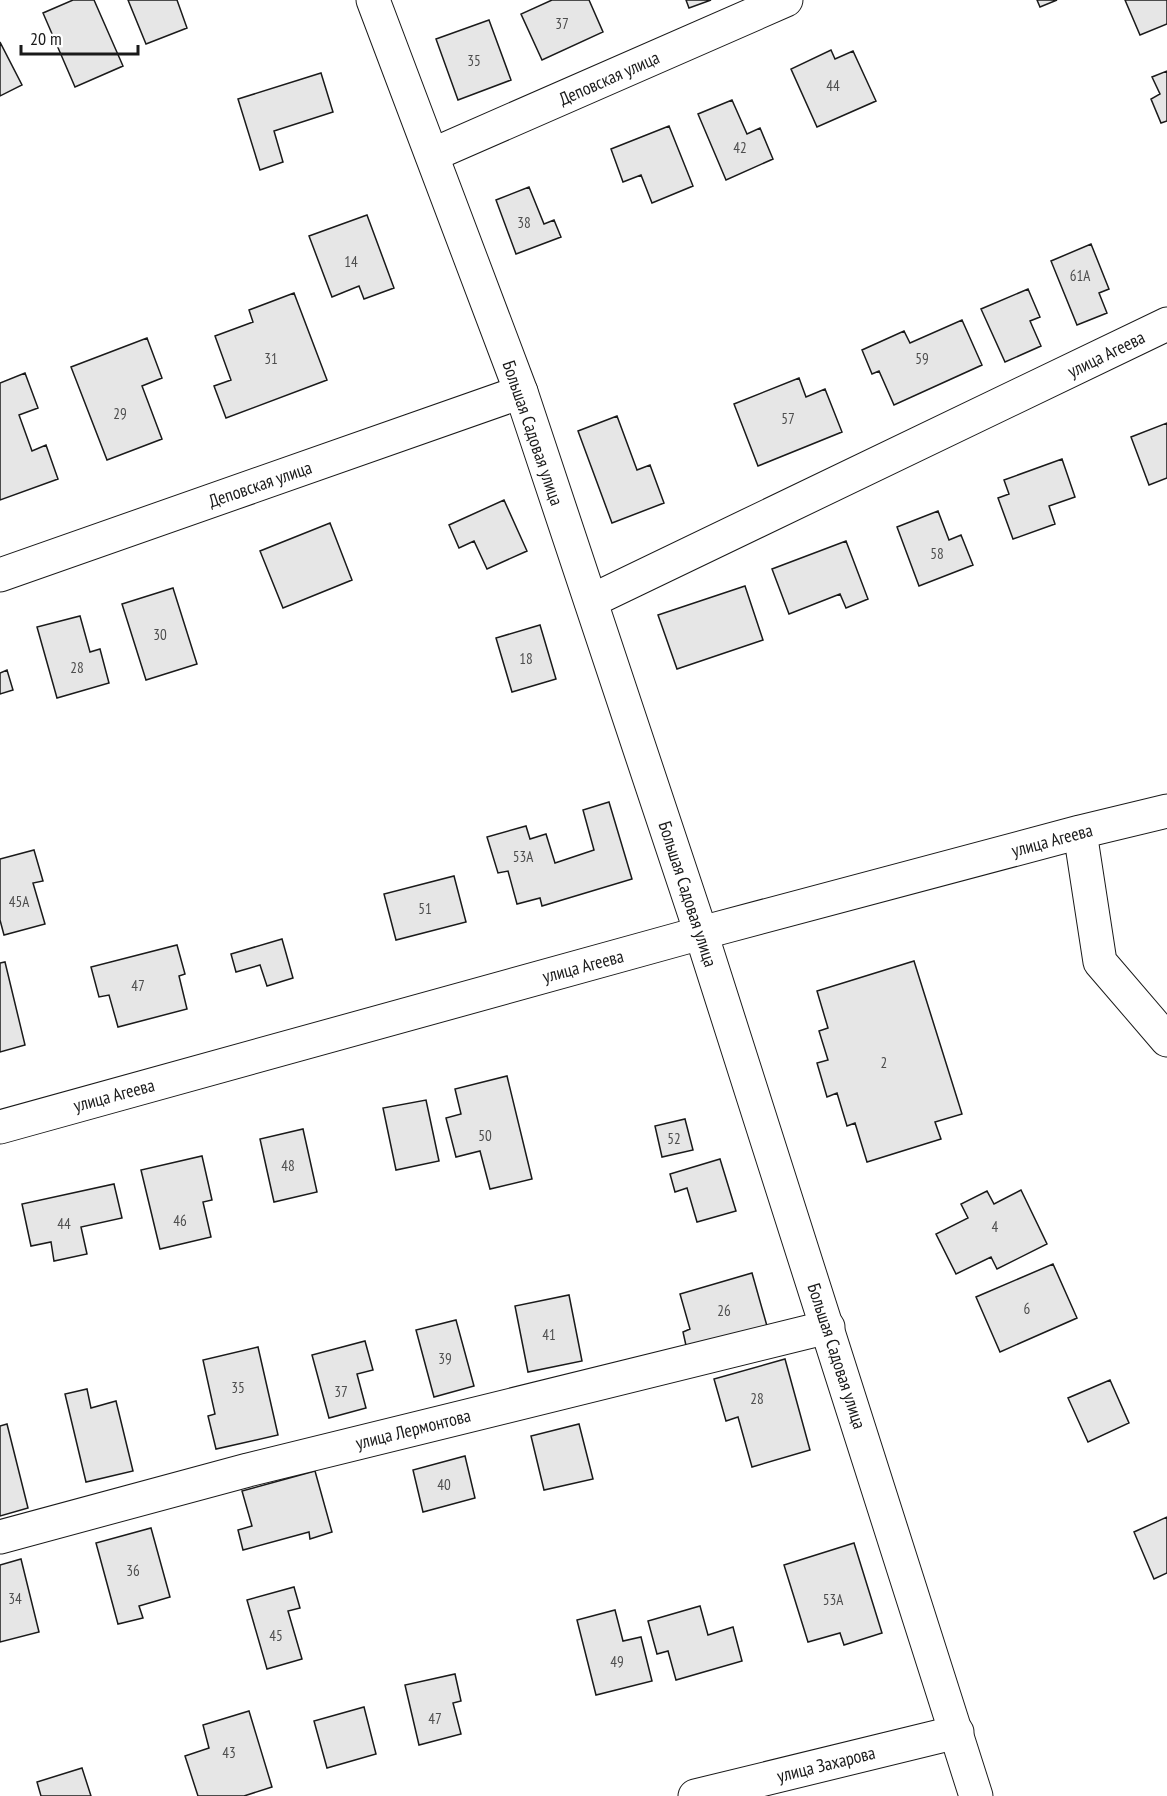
<svg xmlns="http://www.w3.org/2000/svg" width="1167" height="1796" font-family="'PT Sans Narrow',sans-serif">
<style>
.building{fill:#e6e6e6;stroke:#1a1a1a;stroke-width:1.5}
.lines{fill:none;stroke-linecap:round;stroke-linejoin:round}
.minor-casing{stroke:#1a1a1a;stroke-width:35}
.major-casing{stroke:#1a1a1a;stroke-width:35}
.minor{stroke:#fff;stroke-width:33}
.major{stroke:#fff;stroke-width:33}
.labels{text-anchor:middle;dominant-baseline:central;stroke-width:4.5;stroke-linejoin:round;paint-order:stroke}
.number-label{font-size:15px;fill:#4d4d4d}
.street-label{font-size:18px;fill:#1a1a1a;stroke:#fff}
</style>
<rect width="100%" height="100%" fill="#fff"/>
<!-- building -->
<path class="building" d="M73 0H94L123 66 75 87 43 13Z
M128 0H177L187 28 146 44Z
M552 0H589L603 32 542 60 521 14Z
M686 0H711L689 8Z
M1037 0H1057L1040 7Z
M1125 0H1167V24L1140 35Z
M489 20 511 80 458 100 436 39Z
M0 42 22 85 0 96Z
M831 50 835 59 853 51 876 101 817 127 791 69Z
M1167 71V121L1161 123 1151 99 1160 94 1152 77Z
M321 73 333 112 274 131 283 162 260 170 238 99Z
M732 100 747 134 760 128 773 159 726 180 698 114Z
M669 126 693 186 652 203 641 175 623 182 611 149Z
M529 187 544 224 554 220 561 237 516 254 496 200Z
M367 215 394 288 364 299 359 286 332 297 309 236Z
M1091 244 1109 289 1099 293 1107 313 1077 325 1051 261Z
M1028 289 1040 317 1030 321 1041 346 1005 362 981 309Z
M294 293 327 380 226 418 214 386 231 380 215 336 253 322 249 310Z
M962 320 982 365 894 405 879 371 872 374 862 350 904 331 910 343Z
M147 338 162 378 142 386 162 439 107 460 71 367Z
M25 373 38 408 19 415 32 451 46 445 58 479 0 500V383Z
M799 378 806 397 825 389 842 432 758 466 734 404Z
M617 416 637 470 650 465 664 503 612 523 578 431Z
M1167 423V478L1149 485 1131 437Z
M1062 459 1075 497 1049 506 1055 524 1013 539 998 498 1009 494 1004 480Z
M504 500 527 551 487 569 474 541 459 548 449 525Z
M938 511 949 540 961 535 973 565 919 586 897 527Z
M330 523 352 580 283 608 260 551Z
M846 541 868 599 846 608 840 594 789 614 772 569Z
M745 586 763 640 677 669 658 615Z
M173 588 197 664 146 680 122 604Z
M80 616 90 652 100 649 109 683 57 698 37 627Z
M540 625 556 679 512 692 496 638Z
M7 670 13 690 0 694V673Z
M609 802 632 879 542 906 540 898 517 904 508 871 498 873 487 837 526 826 530 839 546 834 555 863 594 850 583 810Z
M34 850 43 881 33 883 45 924 4 935 0 920V859Z
M454 876 466 922 396 940 384 894Z
M282 939 293 978 267 986 260 965 236 972 231 954Z
M177 945 185 974 179 976 187 1009 118 1027 109 995 99 997 91 967Z
M914 961 962 1114 935 1122 941 1139 867 1162 855 1123 847 1126 837 1093 827 1097 817 1063 828 1060 819 1031 828 1028 817 991Z
M5 962 25 1045 0 1052V963Z
M507 1076 532 1179 490 1189 480 1151 456 1157 446 1118 461 1114 455 1089Z
M426 1100 439 1161 396 1170 383 1108Z
M685 1119 693 1150 662 1157 655 1126Z
M303 1129 317 1192 274 1202 260 1139Z
M202 1156 212 1200 203 1202 211 1237 160 1249 141 1170Z
M720 1159 736 1211 697 1222 687 1188 675 1192 670 1174Z
M114 1184 122 1218 81 1227 87 1254 54 1261 51 1242 31 1246 22 1204Z
M1021 1190 1047 1244 997 1269 991 1257 956 1274 936 1234 968 1218 961 1204 987 1191 994 1204Z
M1053 1264 1077 1318 1000 1352 976 1297Z
M752 1273 767 1326 687 1350 683 1332 690 1329 680 1294Z
M569 1295 582 1361 528 1372 515 1306Z
M456 1320 474 1386 434 1397 416 1330Z
M365 1341 373 1370 357 1374 366 1408 329 1418 312 1355Z
M258 1347 278 1435 216 1449 208 1416 215 1414 203 1360Z
M785 1359 810 1450 752 1467 738 1417 726 1421 714 1379Z
M1110 1380 1129 1423 1088 1442 1068 1398Z
M87 1389 91 1408 116 1401 133 1471 86 1482 65 1394Z
M7 1424 28 1508 0 1516V1426Z
M579 1424 593 1479 544 1490 531 1436Z
M465 1456 475 1498 423 1512 413 1470Z
M315 1471 332 1532 310 1539 309 1532 243 1550 238 1530 252 1526 242 1491Z
M1167 1517V1573L1154 1579 1134 1532Z
M151 1528 170 1597 139 1606 143 1618 118 1624 96 1543Z
M854 1543 882 1633 844 1645 840 1633 808 1642 784 1565Z
M21 1559 39 1632 0 1642V1565Z
M294 1587 300 1608 288 1611 302 1659 267 1669 247 1600Z
M700 1606 708 1635 733 1627 742 1661 676 1680 668 1651 657 1654 648 1621Z
M615 1610 623 1641 641 1637 652 1681 596 1695 577 1620Z
M455 1674 461 1701 453 1703 461 1734 419 1745 405 1685Z
M364 1707 376 1754 327 1768 314 1721Z
M249 1711 272 1787 244 1796H198L185 1756 209 1748 203 1725Z
M82 1768 91 1796H41L37 1782Z"/>
<g class="lines">
<!-- minor casing -->
<g class="minor-casing">
<path id="minor" d="M432 155 786 0
M0 575 521 392
M591 601 1167 324
M1080 832 1100 962 1167 1040
M0 1127 701 933 1080 832 1167 811
M0 1537 248 1470 828 1327
M695 1796 957 1732"/>
</g>
<!-- major casing -->
<g class="major-casing">
<path id="major" d="M373 0 521 392 701 933 976 1796"/>
</g>
<!-- minor -->
<use href="#minor" class="minor"/>
<!-- major -->
<use href="#major" class="major"/>
</g>
<g class="labels">
<!-- number labels -->
<g class="number-label">
<text x="562" y="23">37</text>
<text x="474" y="60">35</text>
<text x="833" y="85">44</text>
<text x="740" y="147">42</text>
<text x="524" y="222">38</text>
<text x="351" y="261">14</text>
<text x="1080" y="275">61А</text>
<text x="271" y="358">31</text>
<text x="922" y="358">59</text>
<text x="120" y="413">29</text>
<text x="788" y="418">57</text>
<text x="937" y="553">58</text>
<text x="160" y="634">30</text>
<text x="526" y="658">18</text>
<text x="77" y="667">28</text>
<text x="523" y="856">53А</text>
<text x="19" y="901">45А</text>
<text x="425" y="908">51</text>
<text x="138" y="985">47</text>
<text x="884" y="1062">2</text>
<text x="485" y="1135">50</text>
<text x="674" y="1138">52</text>
<text x="288" y="1165">48</text>
<text x="180" y="1220">46</text>
<text x="64" y="1223">44</text>
<text x="995" y="1226">4</text>
<text x="1027" y="1308">6</text>
<text x="724" y="1310">26</text>
<text x="549" y="1334">41</text>
<text x="445" y="1358">39</text>
<text x="238" y="1387">35</text>
<text x="341" y="1391">37</text>
<text x="757" y="1398">28</text>
<text x="444" y="1484">40</text>
<text x="133" y="1570">36</text>
<text x="15" y="1598">34</text>
<text x="833" y="1599">53А</text>
<text x="276" y="1635">45</text>
<text x="617" y="1661">49</text>
<text x="435" y="1718">47</text>
<text x="229" y="1752">43</text>
</g>
<!-- street labels -->
<g class="street-label">
<text transform="translate(609 78) rotate(-24)">Деповская улица</text>
<text transform="translate(1106 354) rotate(-26)">улица Агеева</text>
<text transform="translate(533 433) rotate(71)">Большая Садовая улица</text>
<text transform="translate(260 484) rotate(-19)">Деповская улица</text>
<text transform="translate(1052 840) rotate(-15)">улица Агеева</text>
<text transform="translate(688 894) rotate(72)">Большая Садовая улица</text>
<text transform="translate(583 966) rotate(-15)">улица Агеева</text>
<text transform="translate(114 1095) rotate(-15)">улица Агеева</text>
<text transform="translate(837 1356) rotate(72)">Большая Садовая улица</text>
<text transform="translate(413 1429) rotate(-14)">улица Лермонтова</text>
<text transform="translate(826 1764) rotate(-14)">улица Захарова</text>
</g>
</g>
<!-- scale -->
<path d="M21 45v9h117v-9" fill="none" stroke="#1a1a1a" stroke-width="3"/>
<text x="30" y="45" font-size="18" fill="#1a1a1a" stroke="#ffffff" stroke-width="4.5" paint-order="stroke">20 m</text>
</svg>
